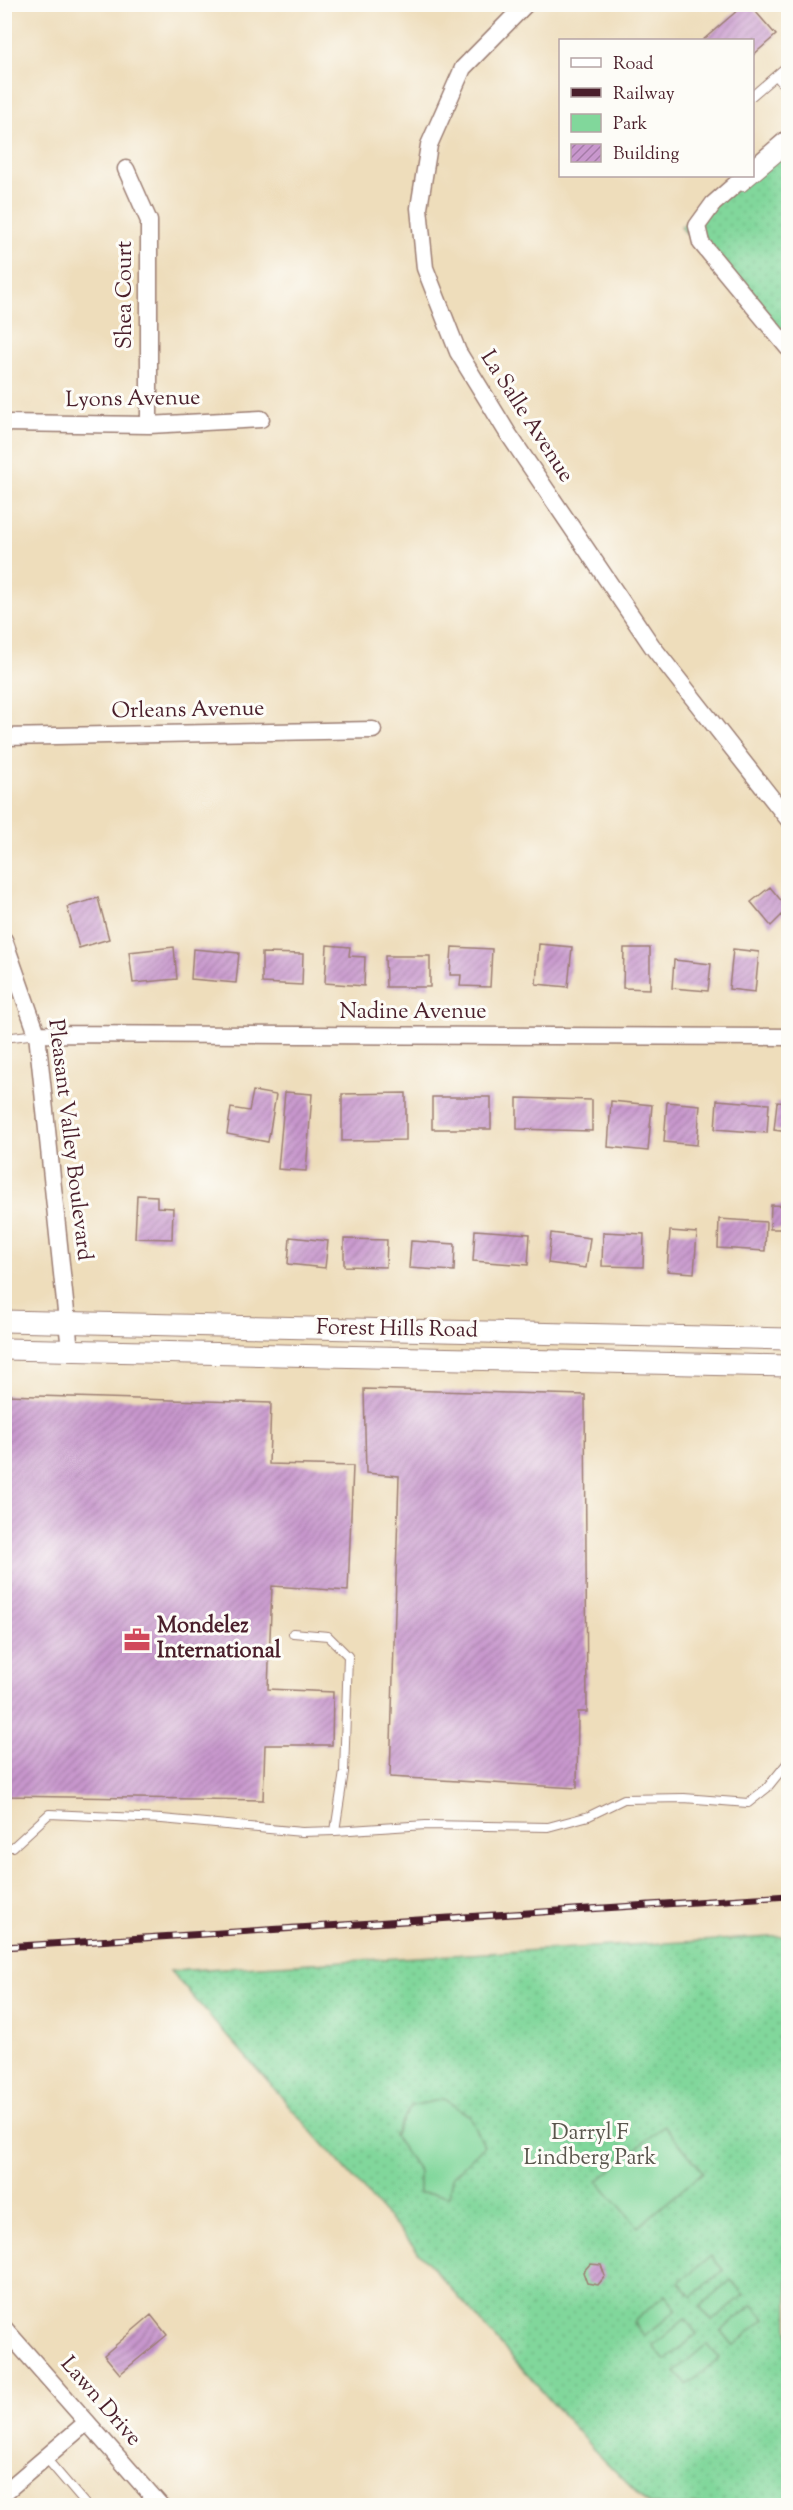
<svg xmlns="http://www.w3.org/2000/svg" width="793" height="2510" font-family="'Sorts Mill Goudy',serif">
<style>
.green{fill:url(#green-dots);stroke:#667b63;stroke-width:1.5}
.pitch{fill:#81d79b;stroke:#667b63;stroke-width:1.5}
.building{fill:url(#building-hatch)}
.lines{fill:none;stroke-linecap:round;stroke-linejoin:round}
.service-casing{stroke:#9c7e73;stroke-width:10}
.minor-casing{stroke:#9c7e73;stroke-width:19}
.tertiary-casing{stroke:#9c7e73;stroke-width:23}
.service{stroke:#fff;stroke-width:8}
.minor{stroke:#fff;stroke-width:16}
.tertiary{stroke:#fff;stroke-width:21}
.rail-casing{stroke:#4a1f2b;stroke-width:7}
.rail{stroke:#fdfcf7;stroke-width:4.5;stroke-dasharray:14;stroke-linecap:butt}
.labels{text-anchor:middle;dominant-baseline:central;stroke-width:6;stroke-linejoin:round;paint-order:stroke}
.street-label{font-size:22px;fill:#4a1f2b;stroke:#fdfcf7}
.poi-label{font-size:22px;font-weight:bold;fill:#4a1f2b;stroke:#fdfcf7;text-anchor:start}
.park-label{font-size:22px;fill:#5a564d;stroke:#fdfcf7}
</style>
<defs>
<pattern id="green-dots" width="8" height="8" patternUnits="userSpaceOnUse" patternTransform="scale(1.5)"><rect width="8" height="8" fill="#81d79b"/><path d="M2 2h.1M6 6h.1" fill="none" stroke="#71b886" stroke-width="1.8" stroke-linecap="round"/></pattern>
<pattern id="building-hatch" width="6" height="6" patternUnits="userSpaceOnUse" patternTransform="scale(1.5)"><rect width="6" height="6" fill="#c897cd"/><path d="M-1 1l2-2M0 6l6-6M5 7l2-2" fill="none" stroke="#a47ba7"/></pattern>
</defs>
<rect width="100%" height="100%" fill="#fdfcf7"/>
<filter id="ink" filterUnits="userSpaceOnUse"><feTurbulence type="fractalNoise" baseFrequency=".0167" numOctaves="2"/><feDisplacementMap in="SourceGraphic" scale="12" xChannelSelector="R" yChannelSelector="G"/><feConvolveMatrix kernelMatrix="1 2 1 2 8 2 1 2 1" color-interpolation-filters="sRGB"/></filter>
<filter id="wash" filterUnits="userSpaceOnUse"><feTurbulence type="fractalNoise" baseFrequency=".008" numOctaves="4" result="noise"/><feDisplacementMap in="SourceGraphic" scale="24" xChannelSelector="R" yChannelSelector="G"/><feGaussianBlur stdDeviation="1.35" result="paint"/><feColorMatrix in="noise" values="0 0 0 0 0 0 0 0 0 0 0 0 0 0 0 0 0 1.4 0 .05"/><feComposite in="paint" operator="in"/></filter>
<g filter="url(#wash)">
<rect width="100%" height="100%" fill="#edb"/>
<!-- green -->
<path class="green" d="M788 137V354L681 227Z
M788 1936V2505H649L593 2449 170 1971Z"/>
<!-- pitch -->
<path class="pitch" d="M444 2099 470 2116 484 2146 452 2177 449 2196 419 2193V2171L394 2136 411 2106Z
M664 2125 703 2172 638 2227 598 2181Z
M711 2256 723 2270 692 2297 679 2282Z
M731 2280 744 2295 712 2321 700 2307Z
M665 2295 677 2310 645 2336 633 2322Z
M753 2305 765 2319 733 2346 721 2331Z
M685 2319 697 2334 665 2361 653 2346Z
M707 2344 719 2358 687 2385 675 2371Z"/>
<g id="blocks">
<!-- building -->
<path class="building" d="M745 4H749L776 35 752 56V40H703Z
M770 887 788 909 771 926 751 902Z
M98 898 109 939 79 948 67 907Z
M539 944 572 947 568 987 536 984Z
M327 945 350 947 349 956 365 957 364 986 325 983Z
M174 947 177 979 133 983 129 952Z
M452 947 492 949 490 987 460 986 461 975H450Z
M624 948H650V989L623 988Z
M193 949 239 953 236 983 191 979Z
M733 949 759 952 755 992 729 989Z
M262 953 303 954 302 985 262 983Z
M385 956H430V987H386Z
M674 960 711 964 708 991 672 988Z
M253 1091 276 1095 268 1142 227 1134 231 1108 249 1111Z
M285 1092 312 1094 306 1171 278 1169Z
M406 1093V1140L342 1141V1094Z
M432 1097H491V1129H432Z
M517 1098 592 1100V1131L517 1129Z
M717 1100 769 1104 767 1133 715 1129Z
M611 1101 652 1105 648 1151 608 1147Z
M667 1102 700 1105 697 1145 664 1142Z
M777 1102 788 1103V1132L774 1130Z
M137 1195 157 1196V1207L173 1208 172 1239 135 1238Z
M771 1205 788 1206V1229H770Z
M719 1219 766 1222 765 1251 718 1248Z
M475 1230 530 1234 528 1265 473 1261Z
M670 1231 697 1233 694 1273 667 1271Z
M603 1232 644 1234 643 1267 602 1266Z
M551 1233 590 1238 586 1268 548 1263Z
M290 1237 328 1241 325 1268 288 1264Z
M344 1239 387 1240 386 1267 344 1266Z
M411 1241 455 1244 454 1271 409 1268Z
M785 1247H788V1283L783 1282Z
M364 1389 585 1395 587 1712H578L577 1788 390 1777 399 1476 366 1473Z
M4 1395 271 1403 269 1464 353 1466 348 1591 272 1586 268 1689 333 1692 332 1745H265L263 1800 4 1796Z
M590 2264 601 2265 605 2276 598 2285 587 2283 583 2272Z
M151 2315 167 2335 120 2374 104 2355Z"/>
</g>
</g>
<g filter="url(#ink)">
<use href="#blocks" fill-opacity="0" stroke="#9c7e73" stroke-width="1.5"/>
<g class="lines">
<!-- service casing -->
<g class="service-casing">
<path id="service" d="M776 76 788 90
M752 96 788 65
M743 187 788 149
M4 1038 37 1034
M335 1831 426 1825 548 1827 589 1816 624 1799 684 1798 748 1803 767 1788 788 1762
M4 1847H13L49 1814 162 1819 302 1832 335 1831 344 1772 348 1656 328 1636 293 1633
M45 2457 87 2506"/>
</g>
<!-- minor casing -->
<g class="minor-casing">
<path id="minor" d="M526 4 463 68 429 145 419 208 425 268 458 352 507 432 652 646 788 819
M126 169 149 221V425
M752 169 788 138
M745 176 713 204 697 226 701 243 788 348
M4 423 149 425 261 419
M4 737 373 730
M4 940 37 1034 70 1350
M37 1034 788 1037
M4 2328 161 2506
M4 2493 87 2422"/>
</g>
<!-- tertiary casing -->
<g class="tertiary-casing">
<path id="tertiary" d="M4 1321 788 1339
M4 1349 788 1366"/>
</g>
<!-- service -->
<use href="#service" class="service"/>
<!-- minor -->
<use href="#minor" class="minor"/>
<!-- tertiary -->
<use href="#tertiary" class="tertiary"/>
<!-- rail casing -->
<g class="rail-casing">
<path id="rail" d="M4 1947 788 1896"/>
</g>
<!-- rail -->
<use href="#rail" class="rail"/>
</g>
</g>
<!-- icons -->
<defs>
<g id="office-bare" transform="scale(2.07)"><path d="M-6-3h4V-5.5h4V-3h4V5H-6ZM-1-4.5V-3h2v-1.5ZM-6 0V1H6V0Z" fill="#d1495b" stroke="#fdfcf7" stroke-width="2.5" paint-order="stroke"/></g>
</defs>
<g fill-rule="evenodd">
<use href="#office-bare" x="137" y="1640"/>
</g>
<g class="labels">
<!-- street labels -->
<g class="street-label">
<text transform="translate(126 295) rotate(-90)">Shea Court</text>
<text transform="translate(133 400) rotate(-1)">Lyons Avenue</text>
<text transform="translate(526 417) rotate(57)">La Salle Avenue</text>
<text transform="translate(188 711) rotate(-1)">Orleans Avenue</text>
<text x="413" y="1013">Nadine Avenue</text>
<text transform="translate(69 1140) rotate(83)">Pleasant Valley Boulevard</text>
<text transform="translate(397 1330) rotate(1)">Forest Hills Road</text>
<text transform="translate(100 2402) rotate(49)">Lawn Drive</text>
</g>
<!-- poi labels -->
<g class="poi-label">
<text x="157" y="1627">Mondelez<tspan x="157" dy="25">International</tspan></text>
</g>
<!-- park labels -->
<g class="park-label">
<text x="590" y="2134">Darryl F<tspan x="590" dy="25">Lindberg Park</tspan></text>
</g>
</g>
<!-- margin -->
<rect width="793" height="2510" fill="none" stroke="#fdfcf7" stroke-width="24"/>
<!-- legend -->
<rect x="559" y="39" width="195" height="138" fill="#fdfcf7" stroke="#b5a4a5" stroke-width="1.5"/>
<rect x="571" y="58" width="30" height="9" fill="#ffffff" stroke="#b5a4a5" stroke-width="1.5"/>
<text x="613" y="69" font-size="18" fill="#4a1f2b">Road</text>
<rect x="571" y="88" width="30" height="9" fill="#4a1f2b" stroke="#b5a4a5" stroke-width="1.5"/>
<text x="613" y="99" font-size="18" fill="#4a1f2b">Railway</text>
<rect x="571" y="114" width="30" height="18" fill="#81d79b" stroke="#b5a4a5" stroke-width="1.5"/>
<text x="613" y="129" font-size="18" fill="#4a1f2b">Park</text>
<rect x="571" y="144" width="30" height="18" fill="url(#building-hatch)" stroke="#b5a4a5" stroke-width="1.5"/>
<text x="613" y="159" font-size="18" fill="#4a1f2b">Building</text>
</svg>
